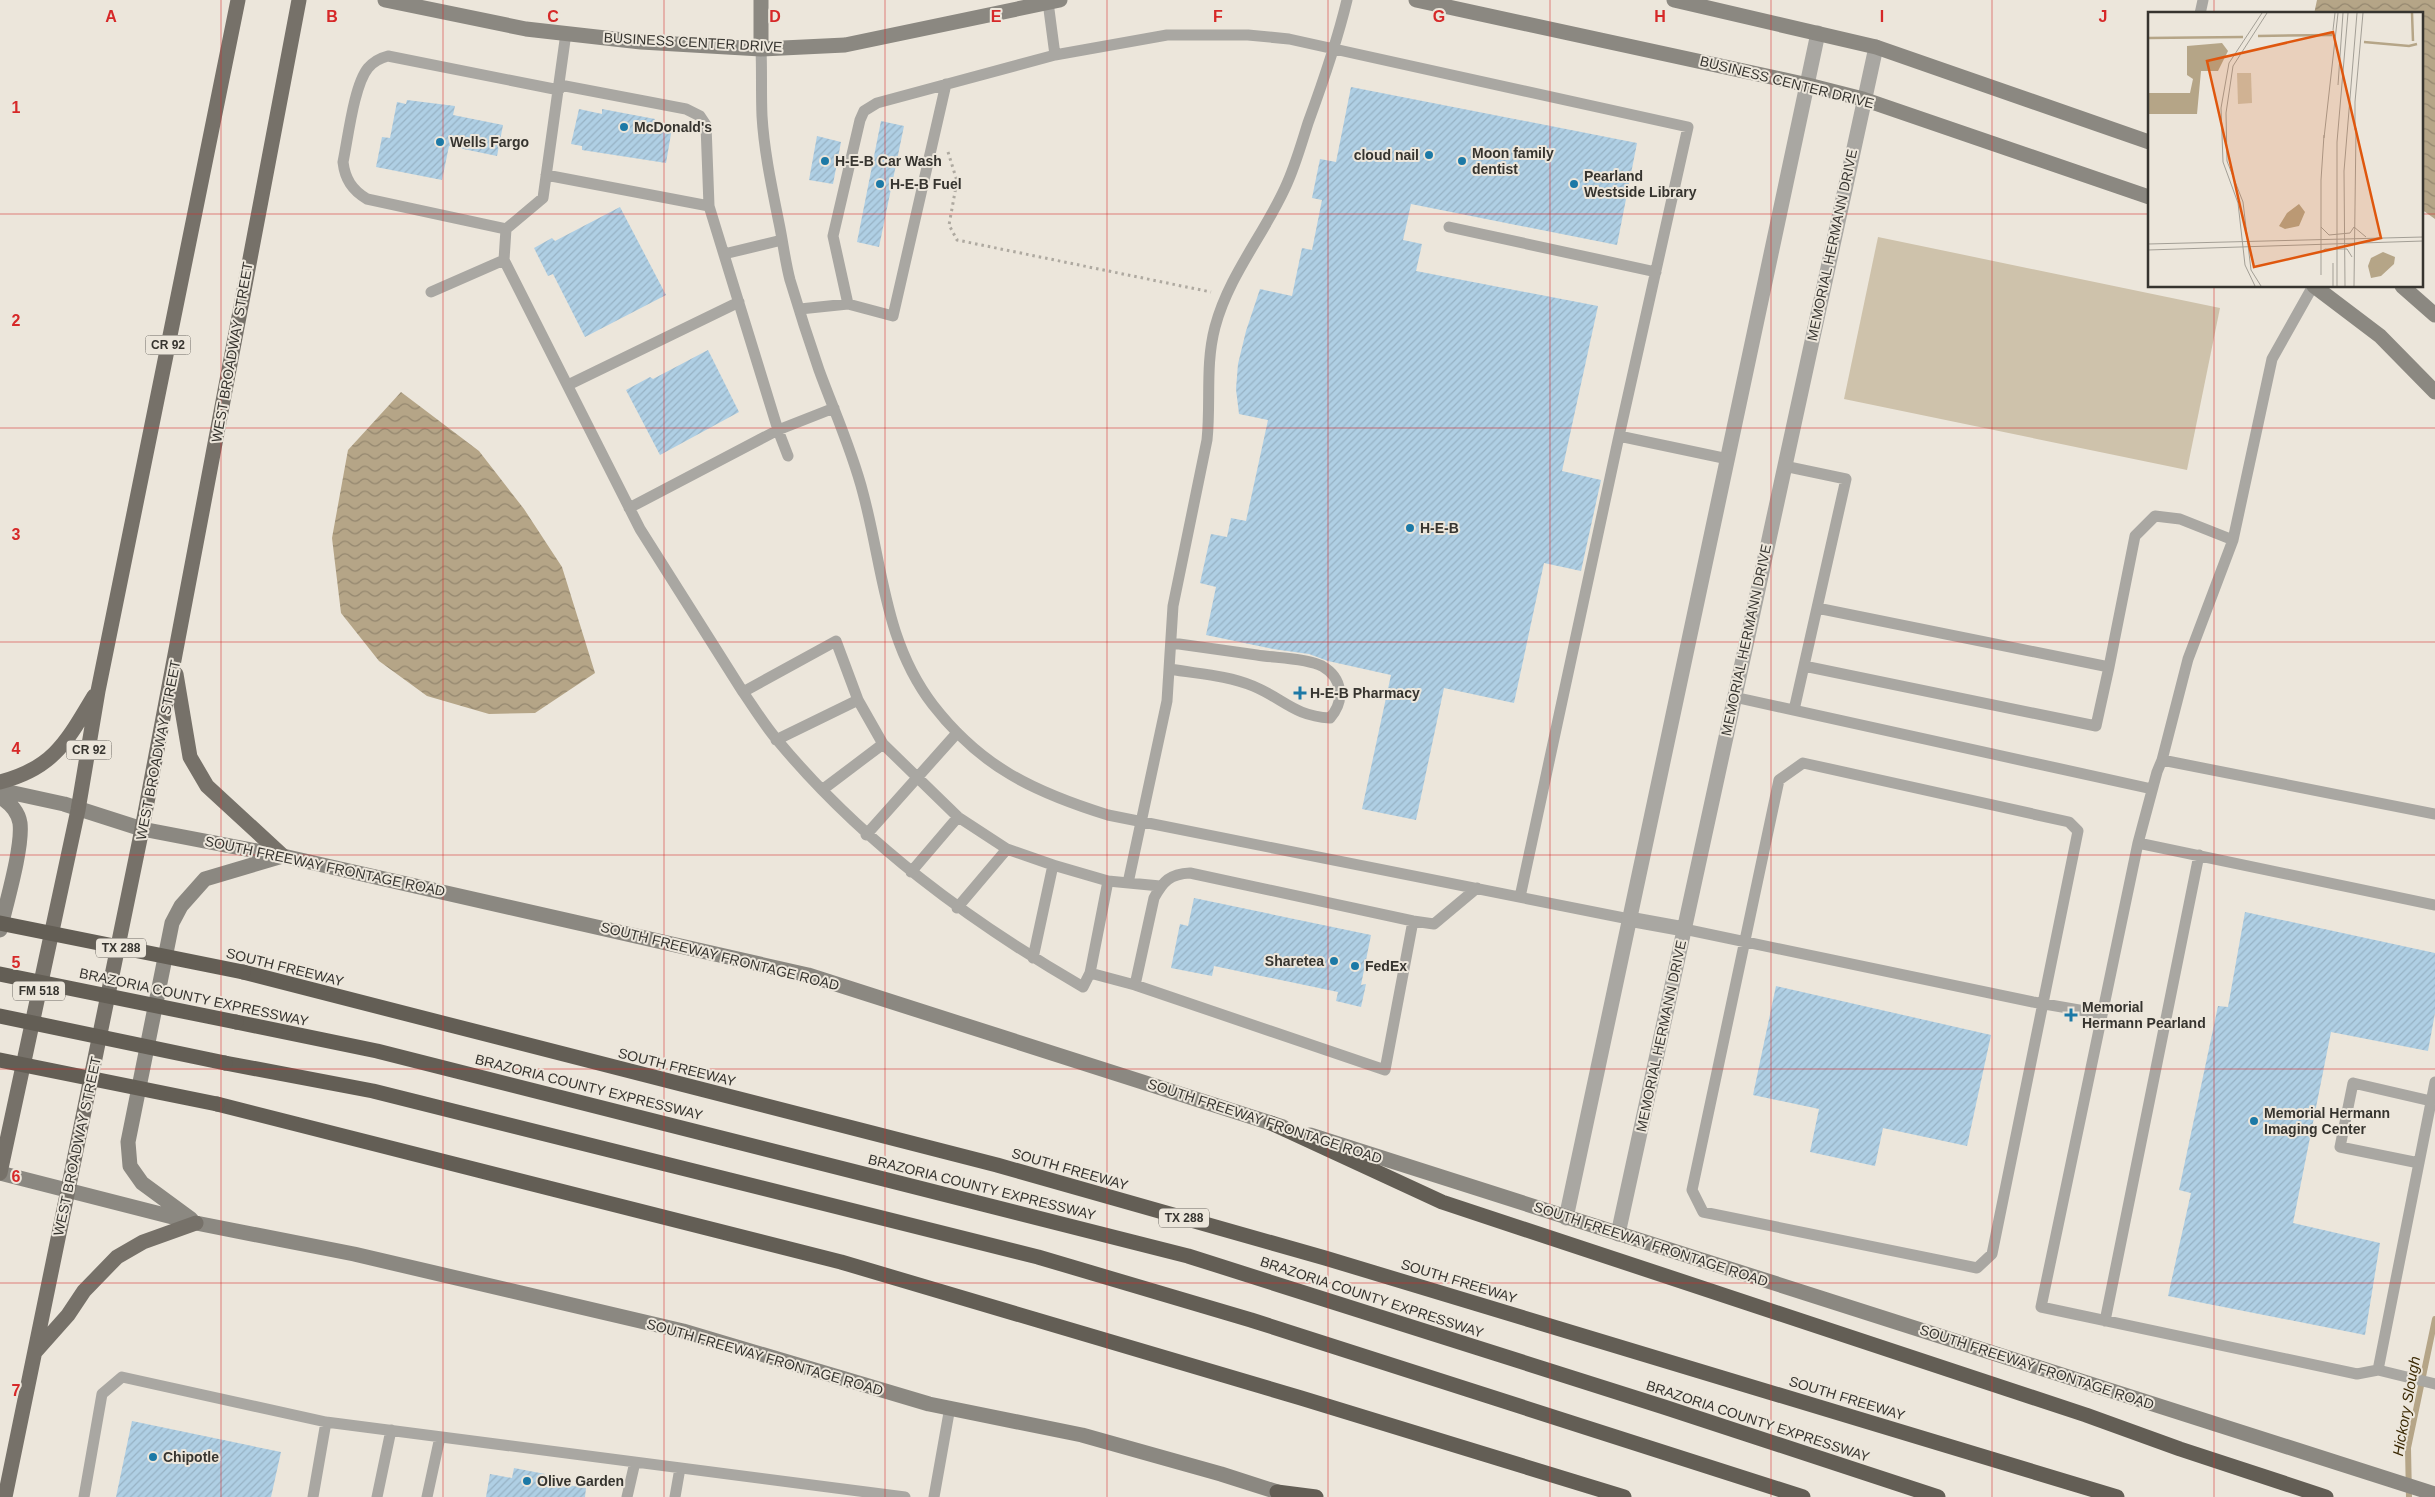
<svg xmlns="http://www.w3.org/2000/svg" width="2435" height="1497" font-family="Arial,sans-serif">
<style>
.green{fill:#cec2ab}
.water{fill:url(#water-waves)}
.lines{fill:none;stroke-linecap:round;stroke-linejoin:round}
.stream{stroke:#b5a587;stroke-width:6}
.building{fill:url(#building-hatch)}
.path{stroke:#aea9a0;stroke-width:3;stroke-dasharray:2.5 4;stroke-linecap:butt}
.lane{stroke:#a9a7a2;stroke-width:11}
.street{stroke:#a9a7a2;stroke-width:15}
.secondary{stroke:#8b8881;stroke-width:15}
.primary{stroke:#767169;stroke-width:15}
.highway{stroke:#635e55;stroke-width:15}
.highway-bridge{stroke:#635e55;stroke-width:15}
.grid{fill:none;stroke:#d62828;stroke-width:1;stroke-opacity:0.55}
.poi-dot{fill:#1c79a6;stroke:#ece6db;stroke-width:2}
.labels{text-anchor:middle;dominant-baseline:central;stroke-width:4;stroke-linejoin:round;paint-order:stroke}
.shield{fill:#ece6db;stroke:#6d6963;stroke-width:1}
.shield-label{font-size:12px;font-weight:bold;fill:#36342f}
.street-label{font-size:14px;fill:#36342f;stroke:#ece6db}
.poi-label{font-size:14px;font-weight:bold;fill:#36342f;stroke:#ece6db;text-anchor:start}
.water-label{font-size:15px;font-style:italic;fill:#392700;stroke:#ece6db}
.inset-river{fill:none;stroke:#b5a587;stroke-width:2.5}
.inset-road{fill:none;stroke:#a39f96;stroke-width:1}
.view{fill:#df570e;fill-opacity:0.15;stroke:#df570e;stroke-width:2.5}
.inset-edge{fill:none;stroke:#36342f;stroke-width:2.5}
.grid-label{font-size:16px;text-anchor:middle;font-weight:bold;fill:#d62828;stroke:#ece6db;stroke-width:4;stroke-linejoin:round;paint-order:stroke}
</style>
<defs>
<pattern id="water-waves" width="16" height="10" patternUnits="userSpaceOnUse" patternTransform="scale(1.25)"><rect width="16" height="10" fill="#b5a587"/><path d="M0 5q4-4 8 0t8 0" fill="none" stroke="#94876f"/></pattern>
<pattern id="building-hatch" width="6" height="6" patternUnits="userSpaceOnUse" patternTransform="scale(1.25)"><rect width="6" height="6" fill="#afcfe4"/><path d="M-1 1l2-2M0 6l6-6M5 7l2-2" fill="none" stroke="#97b2c4"/></pattern>
</defs>
<rect width="100%" height="100%" fill="#ece6db"/>
<!-- green -->
<path class="green" d="M1878 237 2220 308 2187 470 1844 399Z"/>
<!-- water -->
<path class="water" d="M2317 0H2435V219L2421 209V14H2314Z
M401 392 479 451 524 509 562 567 595 673 535 713 489 714 427 696 379 661 341 613 332 538 348 450Z"/>
<g class="lines">
<!-- stream -->
<path class="stream" d="M2409 1497 2408 1448 2435 1319"/>
</g>
<!-- building -->
<path class="building" d="M1351 87 1637 143 1617 245 1411 204 1403 240 1422 244 1416 271 1598 306 1562 471 1601 480 1581 571 1544 563 1514 703 1444 688 1416 820 1362 809 1391 675 1328 661 1309 654 1273 649 1206 635 1216 587 1200 583 1211 534 1227 537 1231 518 1246 521 1268 420 1239 414 1236 389 1238 364 1246 331 1260 289 1292 296 1302 248 1312 250 1322 200 1312 198 1320 159 1336 162Z
M407 100 455 106 453 115 503 125 497 156 449 146 442 180 376 167 382 137 390 138 397 102 406 104Z
M579 109 602 114V109L655 119 654 124 672 128 666 163 582 150V146L571 144Z
M881 121 904 126 879 247 857 242Z
M817 136 841 142 833 184 809 180Z
M620 207 666 295 585 337 553 274 548 276 534 248 552 238 555 241Z
M708 350 739 412 660 455 626 390 650 377 653 379Z
M1194 898 1371 935 1361 985 1366 984 1361 1007 1336 1001 1338 992 1214 966 1212 976 1171 968 1180 924 1188 926Z
M2245 912 2435 953V1013L2428 1051 2331 1032 2293 1223 2380 1243 2365 1335 2168 1296 2191 1193 2179 1190 2218 1006 2228 1007Z
M1776 986 1991 1035 1967 1146 1883 1128 1875 1166 1810 1152 1819 1109 1753 1095Z
M132 1421 281 1452 271 1497H116Z
M514 1468 545 1474 544 1481 586 1488 585 1497H486L490 1474 512 1478Z"/>
<g class="lines">
<!-- path -->
<path class="path" d="M948 152 957 181 949 225 957 240 1211 292"/>
<!-- lane -->
<path class="lane" d="M1048 2 1055 55
M2200 14 2203 0
M566 33 543 198 506 229 504 260 640 529 743 692
M761 49C762 71 761 94 762 116 764 151 772 188 779 223 783 242 785 261 790 280 799 310 809 341 819 370 834 411 852 450 863 493 883 567 884 641 933 705 981 767 1034 792 1108 815L1629 919
M560 85 686 109 700 116 706 125 709 206 778 430 788 456
M546 175 709 206
M1449 227 1656 272
M506 229 367 199C352 190 345 179 343 162 348 138 354 85 368 68 374 61 380 58 388 56L559 90
M724 254 782 240
M431 292 504 260
M848 304 833 236 860 120 864 111 877 103 1055 55 1167 35H1248L1289 39 1688 127 1619 436 1728 459
M800 309 848 304 893 316 946 84
M568 385 739 302
M1784 466 1846 479 1794 710
M629 508 778 430 834 408
M1804 666 2096 726 2109 667 1817 608
M2109 667 2135 536 2155 516 2180 519 2233 540 2272 359 2313 286
M1170 669C1198 674 1226 675 1253 686 1284 699 1294 716 1330 718 1345 701 1343 678 1322 666 1306 658 1275 658 1257 655 1229 651 1200 647 1172 643
M1734 697 2152 789
M776 740 858 700
M2162 760 2188 659 2233 540
M1803 763 2069 822 2078 831 1992 1254 1977 1268 1703 1212 1692 1190 1779 780Z
M822 790 883 744
M2435 814 2162 760 2157 772 2138 843 2041 1307 2357 1374 2378 1370 2435 1082
M866 835 957 733
M2138 843 2435 905
M911 872 958 817
M1108 881 1090 973 1083 987C969 921 863 843 778 741 765 726 754 708 743 692L836 641 858 700 883 744 958 817 1007 849 1053 865 1108 881 1160 886
M1128 883 1167 701 1173 606 1207 440C1211 402 1205 365 1215 327 1229 275 1263 236 1285 188 1295 167 1301 145 1308 123 1323 82 1337 42 1347 0
M1520 897 1619 436
M957 908 1007 849
M1684 929 2033 1002 2102 1014
M1033 958 1053 865
M1090 973 1135 985 1385 1070 1413 921
M1135 985 1154 898C1163 881 1170 874 1190 873L1413 921 1434 924 1477 888
M2419 1163 2340 1147 2353 1083 2431 1101
M2105 1321 2199 855
M2378 1370 2435 1384
M84 1497 102 1394 122 1377 326 1422 905 1497
M313 1497 326 1422
M377 1497 391 1430
M427 1497 440 1437
M627 1497 635 1462
M675 1497 680 1468
M934 1497 950 1407"/>
<!-- street -->
<path class="street" d="M1629 919 1684 929
M1566 1218 1818 33
M1618 1234 1876 47"/>
<!-- secondary -->
<path class="secondary" d="M385 0 526 29 641 42 761 49 845 45 1060 0
M1416 0 1808 85 1863 99 2149 197
M1674 0 1876 47 2149 142
M761 49V0
M2314 286 2380 336 2435 392
M2402 286 2435 315
M0 790 64 804 142 829 283 856 808 975 1283 1127
M0 797C10 803 18 811 20 823 23 847 6 904 0 930
M1310 1135 2435 1494
M0 1173 196 1223 354 1254 683 1331 929 1404 1082 1435 1221 1474 1290 1496
M191 1219 142 1183 130 1166 128 1142 172 923 181 906 205 879 279 857"/>
<!-- primary -->
<path class="primary" d="M176 674 190 757 207 786 283 856
M0 782C54 768 67 741 94 696
M0 1173 78 810 98 691 238 0
M36 1351 68 1315 84 1291 117 1257 143 1242 196 1223
M5 1497 142 829 299 0"/>
<!-- highway -->
<path class="highway" d="M243 972 997 1165 1325 1258 2117 1497
M236 1022 377 1051 1188 1256 1664 1407 1938 1497
M225 1063 373 1091 1038 1257 1251 1320 1803 1497
M217 1104 841 1262 1301 1398 1624 1497
M1271 1123 1442 1202 2086 1415 2180 1449 2326 1497
M1277 1492 1316 1497"/>
<!-- highway-bridge -->
<path class="highway-bridge" d="M0 923 243 972
M0 974 236 1022
M0 1016 225 1063
M0 1060 217 1104"/>
</g>
<!-- grid -->
<path class="grid" d="M221 0V1497M443 0V1497M664 0V1497M885 0V1497M1107 0V1497M1328 0V1497M1550 0V1497M1771 0V1497M1992 0V1497M2214 0V14M0 214H2149M2421 214H2435M2214 286V1497M0 428H2435M0 642H2435M0 855H2435M0 1069H2435M0 1283H2435"/>
<!-- markers -->
<g class="poi-dot">
<circle cx="624" cy="127" r="5"/>
<circle cx="440" cy="142" r="5"/>
<circle cx="1429" cy="155" r="5"/>
<circle cx="825" cy="161" r="5"/>
<circle cx="1462" cy="161" r="5"/>
<circle cx="880" cy="184" r="5"/>
<circle cx="1574" cy="184" r="5"/>
<circle cx="1410" cy="528" r="5"/>
<path d="M1297.5 685.5h5v5h5v5h-5v5h-5v-5h-5v-5h5z"/>
<circle cx="1334" cy="961" r="5"/>
<circle cx="1355" cy="966" r="5"/>
<path d="M2068.5 1007.5h5v5h5v5h-5v5h-5v-5h-5v-5h5z"/>
<circle cx="2254" cy="1121" r="5"/>
<circle cx="153" cy="1457" r="5"/>
<circle cx="527" cy="1481" r="5"/>
</g>
<g class="labels">
<!-- shield labels -->
<g class="shield">
<rect x="145.5" y="335.5" width="45" height="19" rx="4"/>
<rect x="66.5" y="740.5" width="45" height="19" rx="4"/>
<rect x="96" y="938.5" width="50" height="19" rx="4"/>
<rect x="13" y="981.5" width="52" height="19" rx="4"/>
<rect x="1159" y="1208.5" width="50" height="19" rx="4"/>
</g>
<g class="shield-label">
<text x="168" y="345">CR 92</text>
<text x="89" y="750">CR 92</text>
<text x="121" y="948">TX 288</text>
<text x="39" y="991">FM 518</text>
<text x="1184" y="1218">TX 288</text>
</g>
<!-- street labels -->
<g class="street-label">
<text transform="translate(693 42) rotate(3)">BUSINESS CENTER DRIVE</text>
<text transform="translate(1787 82) rotate(14)">BUSINESS CENTER DRIVE</text>
<text transform="translate(1832 245) rotate(-78)">MEMORIAL HERMANN DRIVE</text>
<text transform="translate(232 352) rotate(-80)">WEST BROADWAY STREET</text>
<text transform="translate(1746 640) rotate(-78)">MEMORIAL HERMANN DRIVE</text>
<text transform="translate(158 750) rotate(-79)">WEST BROADWAY STREET</text>
<text transform="translate(325 866) rotate(12)">SOUTH FREEWAY FRONTAGE ROAD</text>
<text transform="translate(720 956) rotate(14)">SOUTH FREEWAY FRONTAGE ROAD</text>
<text transform="translate(285 967) rotate(14)">SOUTH FREEWAY</text>
<text transform="translate(194 997) rotate(12)">BRAZORIA COUNTY EXPRESSWAY</text>
<text transform="translate(1661 1036) rotate(-78)">MEMORIAL HERMANN DRIVE</text>
<text transform="translate(677 1067) rotate(14)">SOUTH FREEWAY</text>
<text transform="translate(589 1087) rotate(14)">BRAZORIA COUNTY EXPRESSWAY</text>
<text transform="translate(1265 1121) rotate(18)">SOUTH FREEWAY FRONTAGE ROAD</text>
<text transform="translate(77 1146) rotate(-78)">WEST BROADWAY STREET</text>
<text transform="translate(1070 1169) rotate(16)">SOUTH FREEWAY</text>
<text transform="translate(982 1187) rotate(14)">BRAZORIA COUNTY EXPRESSWAY</text>
<text transform="translate(1651 1244) rotate(18)">SOUTH FREEWAY FRONTAGE ROAD</text>
<text transform="translate(1459 1281) rotate(17)">SOUTH FREEWAY</text>
<text transform="translate(1372 1297) rotate(18)">BRAZORIA COUNTY EXPRESSWAY</text>
<text transform="translate(765 1357) rotate(16)">SOUTH FREEWAY FRONTAGE ROAD</text>
<text transform="translate(2037 1367) rotate(18)">SOUTH FREEWAY FRONTAGE ROAD</text>
<text transform="translate(1847 1398) rotate(17)">SOUTH FREEWAY</text>
<text transform="translate(1758 1421) rotate(18)">BRAZORIA COUNTY EXPRESSWAY</text>
</g>
<!-- poi labels -->
<g class="poi-label">
<text x="634" y="127">McDonald's</text>
<text x="450" y="142">Wells Fargo</text>
<text x="1472" y="153">Moon family<tspan x="1472" dy="16">dentist</tspan></text>
<text x="1419" y="155" text-anchor="end">cloud nail</text>
<text x="835" y="161">H-E-B Car Wash</text>
<text x="1584" y="176">Pearland<tspan x="1584" dy="16">Westside Library</tspan></text>
<text x="890" y="184">H-E-B Fuel</text>
<text x="1420" y="528">H-E-B</text>
<text x="1310" y="693">H-E-B Pharmacy</text>
<text x="1324" y="961" text-anchor="end">Sharetea</text>
<text x="1365" y="966">FedEx</text>
<text x="2082" y="1007">Memorial<tspan x="2082" dy="16">Hermann Pearland</tspan></text>
<text x="2264" y="1113">Memorial Hermann<tspan x="2264" dy="16">Imaging Center</tspan></text>
<text x="163" y="1457">Chipotle</text>
<text x="537" y="1481">Olive Garden</text>
</g>
<!-- water labels -->
<g class="water-label">
<text transform="translate(2406 1406) rotate(-80)">Hickory Slough</text>
</g>
</g>
<!-- overview -->
<g transform="translate(2148 12)">
<rect width="275" height="275" fill="#ece6db"/>
<path d="M89 61H103L104 91 90 92Z" fill="#cec2ab"/>
<path d="M74 31 80 39 70 59H53L49 102H0V81H42L45 67 39 63V34ZM151 192 157 200 151 214 137 217 131 214 139 201ZM235 240 247 245 246 252 233 264 223 266 220 254 223 246Z" fill="#b5a587"/>
<path class="inset-river" d="M264 1 265 29M110 24 184 23M0 26 95 25M216 30 261 34 269 32"/>
<path class="inset-road" d="M185 18 187 1M275 46V97M190 73 195 1M207 118V90L215 1M176 126 190 1M173 215 181 223 202 221 206 215 218 225M0 232 275 225M0 238 275 229M173 240 177 237H199L204 245M185 251V274M173 263V168L176 123M107 274 97 253 90 191 75 150 73 96 81 51 114 1M113 274 103 258 95 190 79 149 78 101 85 54 119 1M189 274V130L200 1M197 274 196 159 209 1M206 274 208 116"/>
<path class="view" d="M185 20 233 226 106 255 59 49Z"/>
<rect width="275" height="275" class="inset-edge"/>
</g>
<g class="grid-label">
<text x="111" y="22">A</text>
<text x="332" y="22">B</text>
<text x="553" y="22">C</text>
<text x="775" y="22">D</text>
<text x="996" y="22">E</text>
<text x="1218" y="22">F</text>
<text x="1439" y="22">G</text>
<text x="1660" y="22">H</text>
<text x="1882" y="22">I</text>
<text x="2103" y="22">J</text>
<text x="16" y="113">1</text>
<text x="16" y="326">2</text>
<text x="16" y="540">3</text>
<text x="16" y="754">4</text>
<text x="16" y="968">5</text>
<text x="16" y="1182">6</text>
<text x="16" y="1396">7</text>
</g>
</svg>
